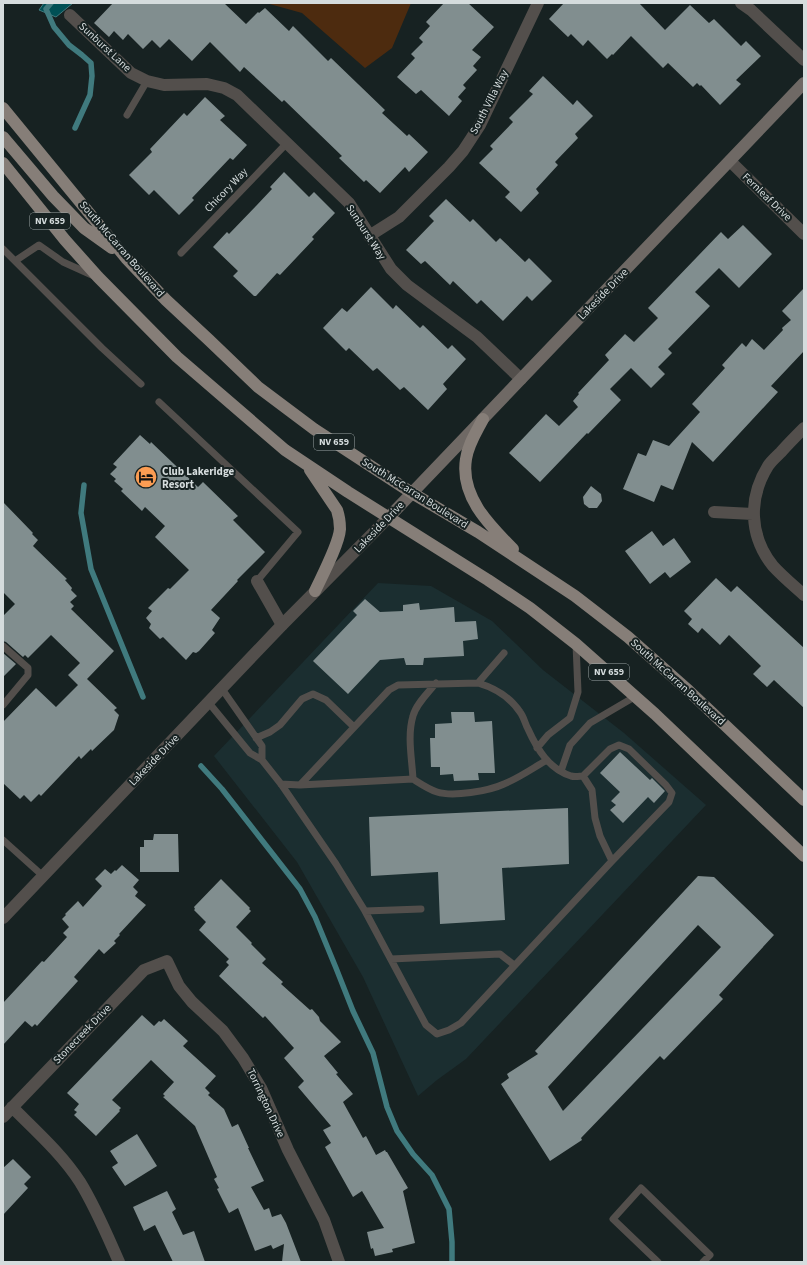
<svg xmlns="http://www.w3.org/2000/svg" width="807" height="1265" font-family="'Source Sans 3',sans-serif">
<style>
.built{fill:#1b2e30}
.green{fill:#4d2b0f}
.water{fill:#005055;stroke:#407a7e}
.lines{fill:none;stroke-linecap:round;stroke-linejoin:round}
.stream{stroke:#407a7e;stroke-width:5.5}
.building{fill:#818e8f;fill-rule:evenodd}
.service{stroke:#534f4c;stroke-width:7}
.minor{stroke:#534f4c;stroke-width:12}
.tertiary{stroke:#534f4c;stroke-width:12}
.secondary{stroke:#6f6965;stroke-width:12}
.primary{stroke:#867e78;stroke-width:12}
.labels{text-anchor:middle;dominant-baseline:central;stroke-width:4;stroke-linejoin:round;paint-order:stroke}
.shield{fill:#172222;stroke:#9ca4a5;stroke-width:1}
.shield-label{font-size:10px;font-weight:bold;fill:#d5dcdd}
.street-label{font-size:11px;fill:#d5dcdd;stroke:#172222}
.poi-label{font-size:11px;font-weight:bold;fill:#d5dcdd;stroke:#172222;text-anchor:start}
</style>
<rect width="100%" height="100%" fill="#172222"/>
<!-- built -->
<path class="built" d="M378 583 431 586 492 621 543 670 624 733 706 805 466 1059 437 1080 418 1096 363 977 297 862 214 756Z"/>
<!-- green -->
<path class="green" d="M266 3H411L392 48 365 68 302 13Z"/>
<!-- water -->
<path class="water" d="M44 3H73L56 17 39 10Z"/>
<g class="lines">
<!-- stream -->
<path class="stream" d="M51 3 46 9 54 27 69 45 82 55 91 63 92 76 90 95 75 128
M84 485 81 513 91 569 143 697
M201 766 222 789 300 889 315 917 336 968 353 1011 373 1053 387 1107 397 1131 413 1154 432 1175 449 1209 452 1242V1262"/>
</g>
<!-- building -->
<path class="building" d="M113 3H224L246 24 258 12 259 13 265 8 289 31 293 26 328 61 331 58 385 110 382 113 407 136 409 134 428 152 409 172 405 167 380 193 366 180 364 182 339 158 342 156 284 100 282 102 244 67 240 72 210 42 192 61 169 39 160 48 152 40 143 49 128 34 123 40 114 31 109 37 94 23Z
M444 3H468L494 27 472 50 481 57 473 66 477 70 463 85 466 88 458 97 462 101 449 116 421 90 416 94 397 77 415 58 411 54 423 42 419 38 430 26 426 22Z
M564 3H639L665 30 690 5 709 23 714 19 741 46 746 41 761 56 736 80 741 84 720 105 701 85 700 86 697 83 693 87 668 63 663 68 631 36 613 55 612 54 607 59 588 40 583 46 571 34 568 37 549 19Z
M543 76 573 105 577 100 593 116 575 134 578 138 555 162 558 165 536 189 539 193 521 212 505 197 510 192 479 163 493 149 490 146 513 122 509 118 533 94 529 91Z
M205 97 225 116 220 120 247 145 233 160 230 158 192 198 194 200 179 215 154 190 149 195 129 175 152 152 150 149 184 113 187 116Z
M284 172 309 197 314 192 335 213 312 237 314 239 280 275 277 273 256 296H254L233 276 238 271 213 247 227 232 229 234 256 206 272 189 270 187Z
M446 199 470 222 473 219 496 242 500 238 525 262 529 258 552 281 532 301 527 296 503 321 481 300 477 304 453 281 450 285 425 261 421 264 406 250 434 221 429 216Z
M743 225 772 254 739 288 719 268 695 292 710 306 668 349 672 353 658 367 665 374 651 388 631 368 610 389 621 400 588 434 587 433 540 482 509 453 546 414 559 426 578 407 573 401 579 394 578 393 609 360 605 355 625 334 634 342 658 318 648 308 721 232 728 239Z
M371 287 393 309 396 305 420 328 423 325 448 349 452 345 466 359 443 384 447 389 428 410 404 387 400 390 377 368 373 371 349 348 346 351 323 328 342 308 347 312Z
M804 288V351L771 386 778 392 713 462 692 442 673 490 661 485 654 502 623 489 638 453 646 456 653 440 669 446 700 412 692 404 725 368 722 365 742 343 746 347 752 339 764 350 783 330 782 328 791 320 782 311Z
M140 435 150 444 151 442 198 487 203 482 238 516 233 520 265 552 237 580 238 581 211 610 220 618 212 630 215 633 199 651 196 653 193 652 186 660 163 637 160 639 149 628 151 624 146 618 152 611 148 608 168 588 170 589 189 570 155 537 165 526 145 507 142 511 121 491 123 489 114 481 116 479 110 474 117 467 113 464Z
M591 486 601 494 602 501 597 508H589L584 504 583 497Z
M3 502 33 533 32 534 38 540 33 546 67 579 65 580 72 588 71 590 77 596 70 602 74 606 71 609 114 651 87 679 117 708 114 710 119 715 114 730 92 751 91 749 81 759 79 756 41 796 39 794 31 802 24 795 20 799 3 783V722L36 688 56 707 78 685 68 675 80 663 51 635 28 658 25 655 23 657 6 642 3 641V616L15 604 3 592Z
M652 531 663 546 674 538 691 562 670 578 665 572 650 584 625 551Z
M716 578 731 592 737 586 804 648V708L774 680 767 687 753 674 761 666 729 635 720 645 702 628 698 633 688 624 692 619 684 611Z
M365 599 380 612 403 611V605L419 603 420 610 454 607 455 622 476 621 478 639 463 641 464 656 424 658 423 665H406L404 658 380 660 348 694 313 661 357 615 353 611Z
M3 653 16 664 3 677Z
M451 712H474L475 722 492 721 495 773H478L479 780 454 781 453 774 440 775V767H431L430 738H435V724L452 723Z
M620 752 650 780 652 778 665 791 654 803 648 797 623 823 610 810 616 805 611 801 620 792 600 773Z
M568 808 569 864 502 868 505 920 440 924 438 872 371 876 369 817Z
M154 834H178L179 872H140V847H144V840H153Z
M122 865 139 880 133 887 138 892 135 896 146 905 119 934 120 935 114 941 116 943 104 954 99 949 74 977 78 981 37 1026 35 1024 32 1027 25 1021 3 1045V1003L42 961 44 962 67 937 63 933 69 927 62 919 66 915 65 914 78 901 83 907 102 886 95 879 105 869 111 874 115 870 116 871Z
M698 876 714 877 774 935 719 995 723 999 664 1060 660 1056 581 1138 582 1140 550 1161 501 1084 509 1078 507 1074 538 1054 535 1051ZM698 925 721 947 563 1111 548 1087Z
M221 879 250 908 249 909 251 911 236 927 252 943 251 944 266 959 262 963 283 982 281 984 310 1010 312 1009 319 1017 320 1021 341 1042 324 1056 338 1073 336 1074 353 1094 343 1102 363 1138 366 1136 376 1155 385 1150 386 1152H387L408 1188 403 1191 415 1243 392 1249 393 1252 375 1256 373 1248 371 1249 367 1232 384 1228 362 1191 353 1197 325 1147 331 1143 323 1130 331 1126 298 1087 304 1081 284 1058 294 1048 265 1016 263 1018 219 976 229 965 226 962 229 959 199 930 206 922 194 910 195 909 194 907Z
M142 1015 154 1026 159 1021 161 1022 164 1019 188 1041 183 1046 216 1076 205 1088 210 1093 208 1095 224 1109 232 1127 238 1124 249 1148H248L264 1181 251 1187 264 1210 269 1208 272 1217 281 1214 286 1223 301 1262H282L284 1244 273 1249 271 1245 255 1251 238 1208 229 1213 217 1189 219 1188 214 1179 217 1177 195 1126 163 1097 165 1096 163 1094 174 1082 151 1060 112 1100 121 1108 119 1110 120 1111 96 1136 74 1115 77 1112 74 1110 79 1104 67 1093Z
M137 1134 157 1166 125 1186 112 1167 118 1163 110 1151Z
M13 1159 31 1177 24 1184 28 1188 3 1215V1168Z
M167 1191 176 1209 172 1212 183 1235 194 1231 205 1262H173L155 1225 144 1231 133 1207Z"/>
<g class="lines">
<!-- service -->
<path class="service" d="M127 115 147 81
M3 249 102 348 141 384
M181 253 287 143
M15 261 39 245 63 262 94 276
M159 402 298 532 257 581
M3 646 28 668V675L3 705
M478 683 504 653
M222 689 262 746V760
M209 703 250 753 262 760 281 784 336 864 365 911 426 1025 437 1034 449 1030 461 1023 612 861 669 802 672 793 666 785 629 749 619 745 610 749 583 776C580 776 575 777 571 776 549 769 537 749 528 729 525 724 524 717 520 712 510 697 495 688 478 683L398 685 389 690 300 785 281 784
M256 738 270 732 280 725 302 699 313 694 326 700 354 727
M537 748 548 735 570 718 578 692 576 644
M561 771 570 745 590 723 636 696
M583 776 592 790 595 818 600 836 612 861
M413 779C412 759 407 736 413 716 416 704 428 693 436 683
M300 785 413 779C421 784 428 789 437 792 453 797 489 791 504 784 519 778 533 768 547 760
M3 840 43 876
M365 911 421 909
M391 959 500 954 514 965
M658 1262 613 1219 641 1188 710 1255 703 1262"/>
<!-- minor -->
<path class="minor" d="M741 3 751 10 804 60
M70 15 131 73 147 81 164 85 207 84 224 88 237 95 349 203 391 269 407 285 477 337 521 379
M730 161 804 234
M369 236 399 217 449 167 463 151 480 125 538 3
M804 428C796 436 788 444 781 452 777 456 771 461 768 466 748 498 749 536 773 566 782 576 794 586 804 595
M714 512 753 514
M257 581 282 625
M12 1107C36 1131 62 1154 80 1182 96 1208 107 1235 119 1262
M3 1117 144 970 167 961 179 986 192 1002 223 1031 243 1058 261 1088 288 1150 324 1220 339 1262"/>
<!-- tertiary -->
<path class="tertiary" d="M3 918 282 625 389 517"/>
<!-- secondary -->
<path class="secondary" d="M389 517 804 83"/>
<!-- primary -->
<path class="primary" d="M3 108 126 258 166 300 209 340 258 387 314 429 412 493 478 532 575 596 628 637 689 691 804 800
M3 137 53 196 84 228 112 248
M3 163 65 240 98 277 177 357 285 450 348 492 488 580 530 608 576 644 655 714 804 856
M483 419C477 431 468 444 466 459 460 496 489 525 513 549
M310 470 337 510C339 516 340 522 340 529 339 544 322 576 315 591"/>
</g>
<!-- icons -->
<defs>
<g id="hotel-disc" transform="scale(1.15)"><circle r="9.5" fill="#fc9d53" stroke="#172222"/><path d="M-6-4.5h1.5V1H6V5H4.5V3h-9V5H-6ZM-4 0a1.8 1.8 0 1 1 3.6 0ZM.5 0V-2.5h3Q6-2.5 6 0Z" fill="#111"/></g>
</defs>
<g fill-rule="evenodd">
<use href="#hotel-disc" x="146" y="477"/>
</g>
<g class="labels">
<!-- shield labels -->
<g class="shield">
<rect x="30" y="213" width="40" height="16" rx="3"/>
<rect x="314" y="434" width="40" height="16" rx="3"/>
<rect x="589" y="664" width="40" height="16" rx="3"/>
</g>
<g class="shield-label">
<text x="50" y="221">NV 659</text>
<text x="334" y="442">NV 659</text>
<text x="609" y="672">NV 659</text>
</g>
<!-- street labels -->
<g class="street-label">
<text transform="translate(105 47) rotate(43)">Sunburst Lane</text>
<text transform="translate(489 102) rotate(-63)">South Villa Way</text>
<text transform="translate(226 190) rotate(-46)">Chicory Way</text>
<text transform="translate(767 197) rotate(44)">Fernleaf Drive</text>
<text transform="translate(366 232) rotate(57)">Sunburst Way</text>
<text transform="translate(122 249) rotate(49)">South McCarran Boulevard</text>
<text transform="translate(603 294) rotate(-46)">Lakeside Drive</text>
<text transform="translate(415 493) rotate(32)">South McCarran Boulevard</text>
<text transform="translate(379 527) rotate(-46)">Lakeside Drive</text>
<text transform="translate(678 682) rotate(42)">South McCarran Boulevard</text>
<text transform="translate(154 760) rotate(-46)">Lakeside Drive</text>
<text transform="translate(82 1034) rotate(-46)">Stonecreek Drive</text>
<text transform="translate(266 1103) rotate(65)">Torrington Drive</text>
</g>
<!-- poi labels -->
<g class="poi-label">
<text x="162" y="471">Club Lakeridge<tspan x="162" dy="13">Resort</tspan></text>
</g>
</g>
<!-- border -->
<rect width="807" height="1265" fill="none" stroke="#d5dcdd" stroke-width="8"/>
</svg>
